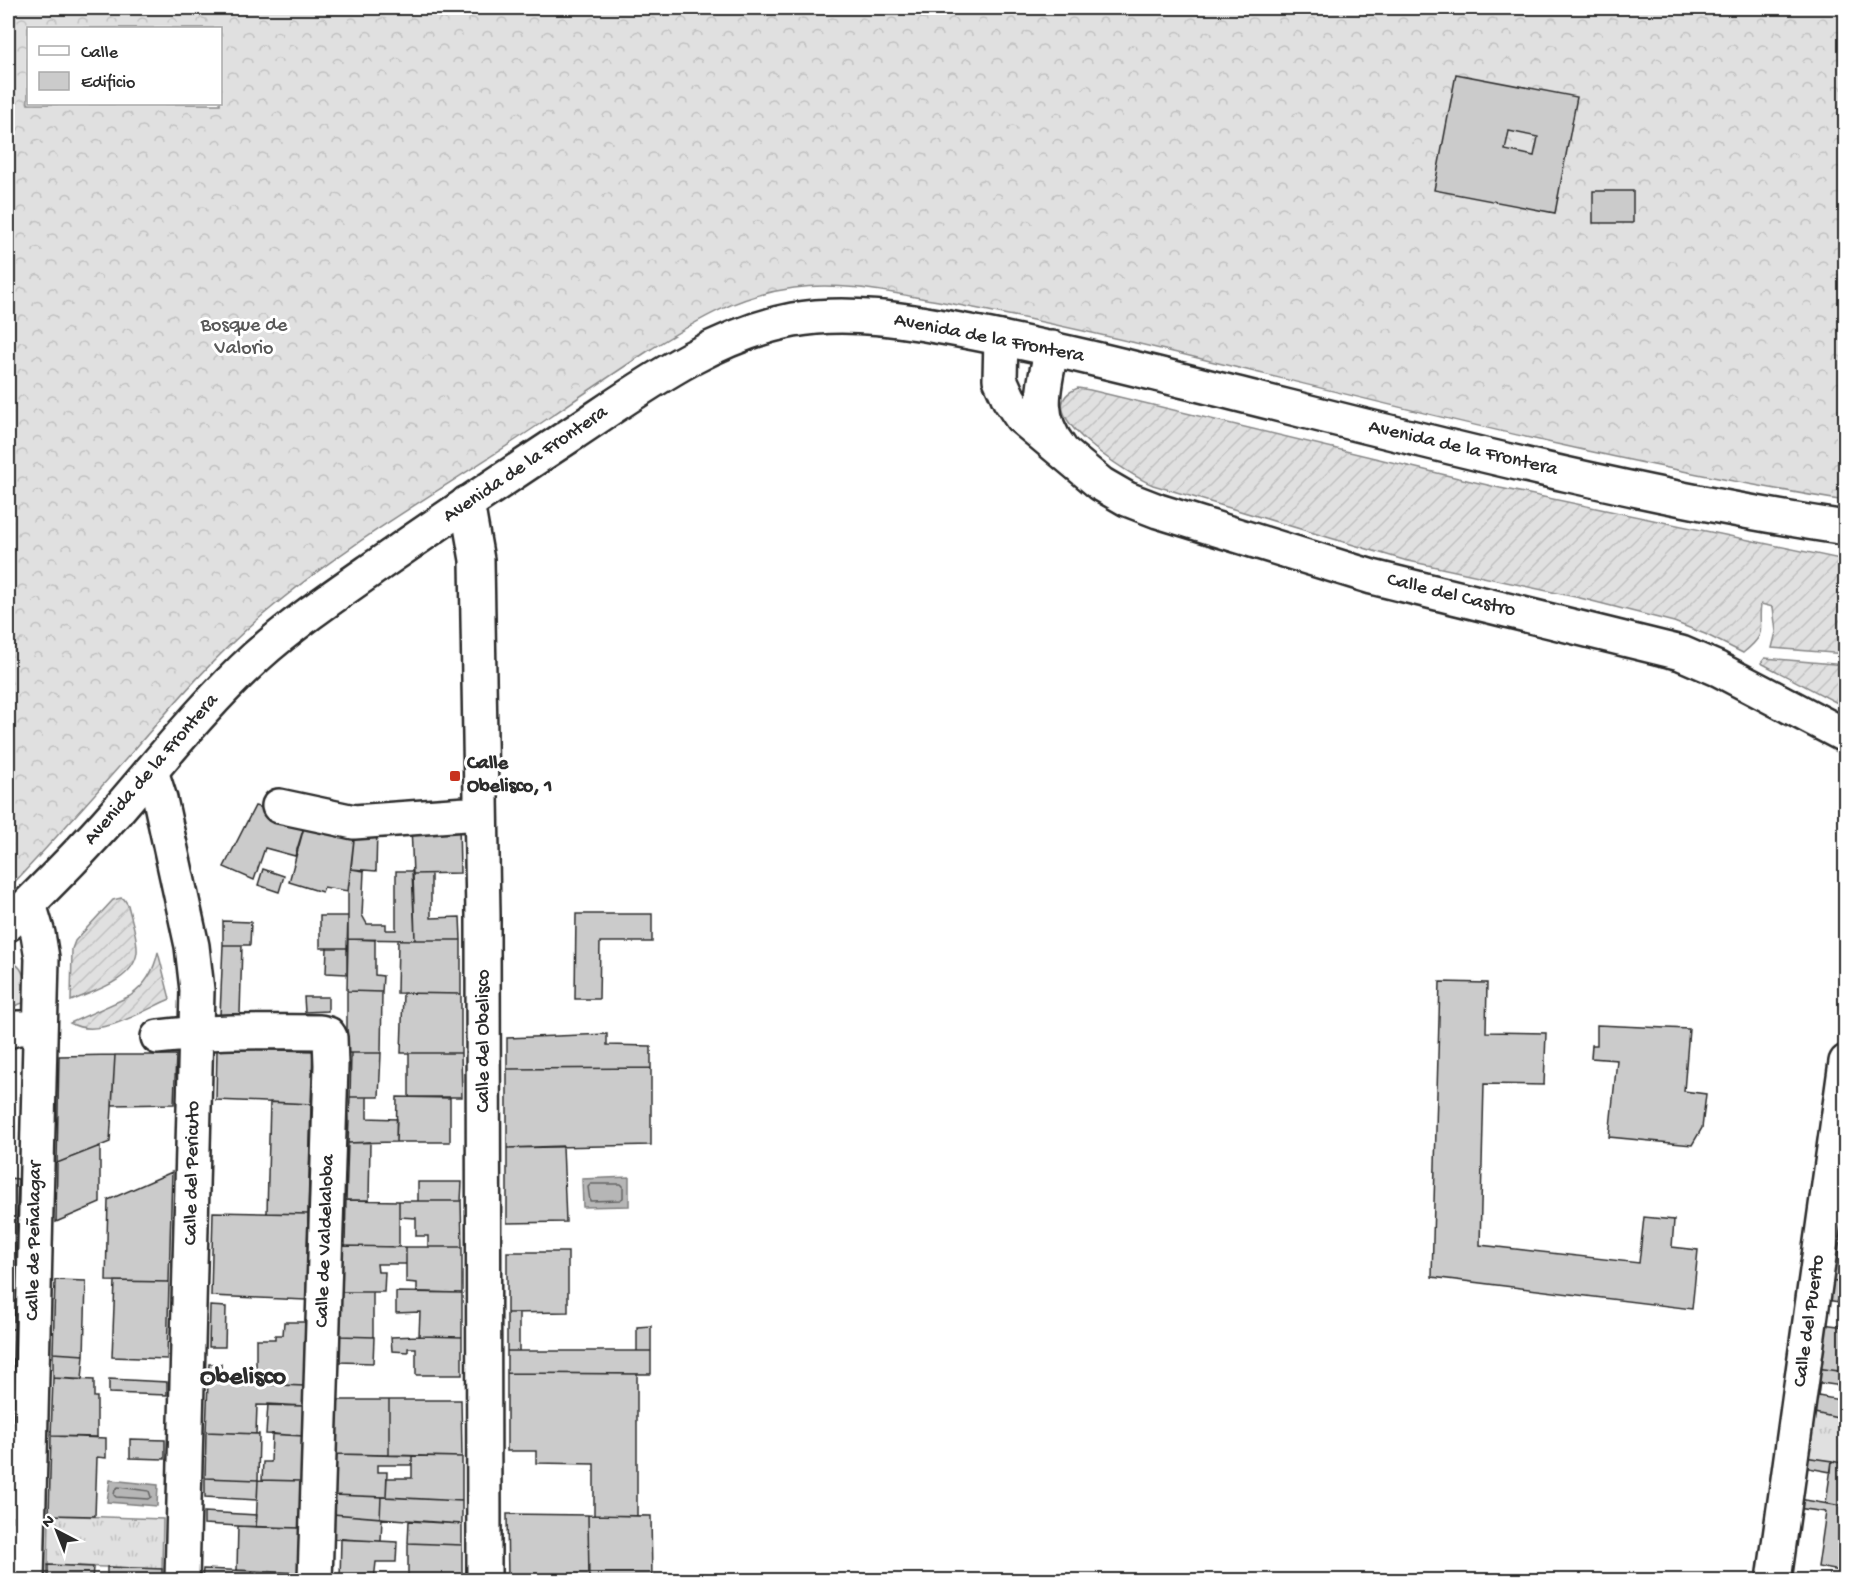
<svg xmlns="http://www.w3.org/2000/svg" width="1853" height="1588" font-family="'Gochi Hand',sans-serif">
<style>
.grass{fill:url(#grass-tufts);stroke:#868686;stroke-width:1.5}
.forest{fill:url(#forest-crowns);stroke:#868686;stroke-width:1.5;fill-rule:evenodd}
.garden{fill:url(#garden-furrows);stroke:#868686;stroke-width:1.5}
.water{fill:#b6b6b6;stroke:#7e7e7e;stroke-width:1.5}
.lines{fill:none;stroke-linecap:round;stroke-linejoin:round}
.shore{stroke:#636363;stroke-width:1.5}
.building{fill:#cbcbcb;stroke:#2b2b2b;stroke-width:1.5;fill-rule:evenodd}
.minor-casing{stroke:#2b2b2b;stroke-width:38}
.highway-casing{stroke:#2b2b2b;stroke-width:38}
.minor{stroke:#fff;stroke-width:33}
.highway{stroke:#fff;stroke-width:33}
.poi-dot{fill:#c8321e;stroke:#fff;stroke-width:2}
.labels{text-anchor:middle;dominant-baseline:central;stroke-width:6;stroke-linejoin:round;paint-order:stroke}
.park-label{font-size:20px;fill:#585858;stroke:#fff}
.street-label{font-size:20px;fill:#2b2b2b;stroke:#fff}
.poi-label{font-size:20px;font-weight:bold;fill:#2b2b2b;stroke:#fff;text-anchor:start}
.district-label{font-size:26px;font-weight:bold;fill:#2b2b2b;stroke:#fff}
</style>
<defs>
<pattern id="grass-tufts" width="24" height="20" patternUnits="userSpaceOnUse" patternTransform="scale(1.5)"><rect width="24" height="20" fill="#e0e0e0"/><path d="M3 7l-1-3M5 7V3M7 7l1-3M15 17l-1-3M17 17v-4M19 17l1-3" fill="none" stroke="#c0c0c0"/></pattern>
<pattern id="forest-crowns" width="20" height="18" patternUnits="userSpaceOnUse" patternTransform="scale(1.5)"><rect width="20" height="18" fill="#e0e0e0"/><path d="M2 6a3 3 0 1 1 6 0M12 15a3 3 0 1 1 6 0" fill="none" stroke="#c0c0c0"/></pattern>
<pattern id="garden-furrows" width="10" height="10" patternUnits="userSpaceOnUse" patternTransform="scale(1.5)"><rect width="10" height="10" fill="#e0e0e0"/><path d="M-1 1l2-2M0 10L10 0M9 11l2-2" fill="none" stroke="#c0c0c0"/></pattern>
</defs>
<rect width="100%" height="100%" fill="#fff"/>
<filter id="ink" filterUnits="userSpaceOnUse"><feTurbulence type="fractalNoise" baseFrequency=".0167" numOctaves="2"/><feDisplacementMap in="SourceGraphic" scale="12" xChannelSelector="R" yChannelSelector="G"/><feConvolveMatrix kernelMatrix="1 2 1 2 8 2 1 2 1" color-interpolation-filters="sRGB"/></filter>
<g filter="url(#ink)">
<!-- grass -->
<path class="grass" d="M13 963C29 970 23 989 23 1003L8 1008V966Z
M1810 1412 1845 1419V1464L1804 1457Z
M49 1515 163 1519 162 1569 48 1565Z"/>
<!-- forest -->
<path class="forest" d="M8 8H1845V501C1619 464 1396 406 1173 352 1095 333 1017 316 938 301 891 293 842 281 794 288 738 295 698 320 651 349 616 372 582 395 547 419 453 484 351 539 264 614 216 655 175 702 134 750 92 797 51 844 8 889ZM28 28H220V104H28Z"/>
<!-- garden -->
<path class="garden" d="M1078 388 1090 390 1500 488 1845 560V654L1772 648 1776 632 1773 607 1761 604C1757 631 1770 631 1743 653L1705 634 1674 622 1580 598 1404 560 1153 485C1133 477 1022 410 1078 388Z
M1765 658 1845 665V707L1761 663Z
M121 898 124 899 128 905C131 919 138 937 137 952 134 981 93 991 71 1001L72 949 75 941 113 900Z
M158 952 170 999C142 1011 99 1040 70 1023L130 996C146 985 154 971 158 952Z"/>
<!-- water -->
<path class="water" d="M629 1177V1206L583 1207 582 1179Z
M110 1480 158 1485 157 1506 107 1502Z"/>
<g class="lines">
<!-- shore -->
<path class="shore" d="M591 1184H621L623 1186V1198L620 1200 590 1201 588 1187Z
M118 1487 149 1491 151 1497 148 1499 116 1497 114 1495 115 1490Z"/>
</g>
<!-- building -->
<path class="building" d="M1456 74 1577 97 1555 213 1434 190ZM1509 131 1538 137 1534 156 1505 150Z
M1593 191H1633V223H1593Z
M255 806 306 820 295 856 265 848 254 880 224 867Z
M306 820 355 830 348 891 324 887 322 892 289 882Z
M459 822 460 873 413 874 411 825Z
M377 828 376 871 351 869 355 830Z
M263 869 284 876 279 892 258 885Z
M351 869 364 871 362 915 367 924H386V930H396V871H412L415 940 348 939V891Z
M413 874H431V918L460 917 461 940H415Z
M576 914H652V942H600L599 999H575Z
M320 916H348L347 948H320Z
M223 921 251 922 250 945H223Z
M348 939 375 940V975L383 976 382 992 347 991Z
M398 940H461V994L397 993Z
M223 945H242L240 1014 220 1015Z
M327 948H347V974L326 973Z
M1440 982 1487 983 1486 1032 1546 1033 1544 1085 1484 1084 1480 1245 1639 1263 1644 1217 1674 1220 1672 1247 1698 1250 1692 1309 1432 1277Z
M347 991 382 992 381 1053H347Z
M403 993 461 994V1053H401Z
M304 997H328V1011L305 1012Z
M1597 1025 1689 1029 1684 1091 1706 1094 1702 1128 1692 1145 1609 1137 1617 1060 1591 1058 1592 1045H1597Z
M607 1034V1045L651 1046V1068L507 1069V1038Z
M217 1048 313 1051 311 1104 216 1100Z
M351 1053H381L379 1097H350Z
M409 1053H461L462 1097H409Z
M115 1055H176L174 1104 112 1105Z
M115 1055 110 1142 57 1163 59 1056Z
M651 1068V1145L507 1148V1069Z
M350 1097H367V1118L397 1119 396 1142 348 1143Z
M397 1097 450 1098V1142H396Z
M270 1102 311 1104 308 1214 267 1213Z
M370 1142 369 1200H346L348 1143Z
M100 1146V1203L56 1222 57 1163Z
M563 1146 566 1222 507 1223V1148Z
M172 1172 169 1282 106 1281 108 1200Z
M8 1178 18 1179 15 1260H8Z
M418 1182H462L461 1201H418Z
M1840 1195 1846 1196V1241L1834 1239Z
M346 1200 399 1201V1247L345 1246Z
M399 1201H461L462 1247H428V1236H416V1218L399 1217Z
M213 1212 308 1214 306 1300 211 1296Z
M1834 1239 1846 1241V1283L1829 1281Z
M342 1246 406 1247V1264H377L378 1272H385L384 1292H340Z
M406 1247H462V1293L417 1292V1283L406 1282Z
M507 1252H568V1312L507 1313Z
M8 1260H15L14 1329H8Z
M55 1280 86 1281 84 1355 53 1353Z
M115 1281 169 1282 167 1359 112 1357Z
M1829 1281 1846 1283V1303L1826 1300Z
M340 1292H373V1337L339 1336Z
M396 1292 462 1293V1337L419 1336 420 1312 396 1313Z
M210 1306 226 1307 225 1347H209Z
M507 1313H519V1351H507Z
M284 1322H305L304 1386 256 1384V1339H275V1335H283Z
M1822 1324 1846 1327V1372L1817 1368Z
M651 1326V1351H637V1327Z
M8 1329H14L12 1396H8Z
M339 1336 374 1337 373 1363 339 1362Z
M419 1336 462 1337V1375H416V1348H408V1352L392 1351 391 1337Z
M507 1351H651V1374L507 1373Z
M53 1353 84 1355 82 1380 53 1378Z
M209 1364H221L222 1382H208Z
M1817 1368 1844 1372 1842 1386 1814 1382Z
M1844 1372H1846V1419L1838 1418Z
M507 1373 637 1374V1516L594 1515V1464L536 1463V1451H507Z
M53 1378 94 1380V1397H97V1437L51 1436Z
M109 1379 167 1382V1395L109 1393Z
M208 1382 304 1386 303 1406 257 1405 256 1434 206 1432Z
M1813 1395 1840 1400 1838 1418 1810 1412Z
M8 1396H12L11 1445 8 1444Z
M337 1400H389V1455L336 1454Z
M389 1400H461L462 1457 389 1455Z
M268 1404 303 1406V1436L266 1434Z
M206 1432 259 1434 258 1480 205 1478Z
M272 1434 303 1436 301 1481 262 1480 263 1462H271Z
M51 1436 106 1438V1458L97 1457 95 1516 49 1515Z
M130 1439 165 1440V1459L130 1458Z
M336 1454 412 1456V1465H377V1472H387L386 1497 334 1495Z
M412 1456 462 1457V1501L386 1497 387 1478H412Z
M1804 1457 1832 1461 1831 1472 1803 1467Z
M1832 1461 1846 1464V1507L1826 1503Z
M205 1478 258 1480 257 1500 205 1497Z
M258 1480 301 1481 300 1528 256 1527Z
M8 1483H10V1545H8Z
M334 1495 381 1497 380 1518 333 1514Z
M381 1497 462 1501V1524L380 1518Z
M1799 1499 1846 1507V1572L1818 1567 1826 1512 1797 1508Z
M204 1512 257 1515 256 1527 204 1524Z
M333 1514 382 1518 381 1541 332 1539Z
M507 1514 588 1515 589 1580H508Z
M588 1515 651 1516 652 1580H589Z
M409 1521 462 1524V1545L408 1543Z
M238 1526 300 1528 299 1573 237 1570Z
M341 1539 397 1542 396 1562H376L374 1580H340Z
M408 1543 462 1545V1580H408Z
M48 1565 93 1567 92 1580H48Z
M107 1567 162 1569V1580H107Z
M203 1569 252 1571V1580H202Z
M252 1571 299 1573V1580H252Z"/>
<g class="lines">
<!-- minor casing -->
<g class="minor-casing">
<path id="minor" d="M1001 338 1000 379 1009 399 1021 417 1101 484 1127 499 1158 511 1372 577 1681 653 1718 669 1846 736
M1052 348C1044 386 1034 415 1060 448
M467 503 477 560 483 915 484 1580
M151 771 160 799 192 946 197 990 182 1580
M279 806 354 822 480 813
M8 1031 17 1028H40
M158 1037C212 1030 266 1032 320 1032L328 1034 330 1037 331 1065 315 1580
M27 1580 42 958 38 934 29 904
M1774 1580 1846 1062"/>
</g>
<!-- highway casing -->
<g class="highway-casing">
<path id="highway" d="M8 924C45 888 82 851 116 812 162 759 205 704 256 657 295 622 338 593 381 563 444 519 508 476 572 434 640 389 710 336 793 320 847 310 906 320 959 330 1045 346 1129 367 1213 388 1422 440 1633 496 1846 528"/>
</g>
<!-- minor -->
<use href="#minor" class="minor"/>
<!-- highway -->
<use href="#highway" class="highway"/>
</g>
</g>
<!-- markers -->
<rect class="poi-dot" x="449" y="770" width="12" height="12" rx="3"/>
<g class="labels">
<!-- park labels -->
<g class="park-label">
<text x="244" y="326">Bosque de<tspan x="244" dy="23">Valorio</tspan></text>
</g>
<!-- street labels -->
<g class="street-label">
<text transform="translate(989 339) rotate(11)">Avenida de la Frontera</text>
<text transform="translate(1463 449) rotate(13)">Avenida de la Frontera</text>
<text transform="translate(526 465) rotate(-34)">Avenida de la Frontera</text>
<text transform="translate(1451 596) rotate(14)">Calle del Castro</text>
<text transform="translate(152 770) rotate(-49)">Avenida de la Frontera</text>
<text transform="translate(484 1041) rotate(-90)">Calle del Obelisco</text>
<text transform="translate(193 1173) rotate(-89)">Calle del Pericuto</text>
<text transform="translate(35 1241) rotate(-89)">Calle de Peñalagar</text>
<text transform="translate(326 1241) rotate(-88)">Calle de Valdelaloba</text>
<text transform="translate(1810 1321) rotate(-82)">Calle del Puerto</text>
</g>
<!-- poi labels -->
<g class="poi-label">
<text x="467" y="764">Calle<tspan x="467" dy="23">Obelisco, 1</tspan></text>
</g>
<!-- district labels -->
<g class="district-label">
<text x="243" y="1378">Obelisco</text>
</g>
</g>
<!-- margin -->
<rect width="1853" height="1588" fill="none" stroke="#fff" stroke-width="30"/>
<rect x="15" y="15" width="1823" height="1558" fill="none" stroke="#2b2b2b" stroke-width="2" filter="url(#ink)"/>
<!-- legend -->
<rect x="27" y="27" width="195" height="78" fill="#ffffff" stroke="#aaaaaa" stroke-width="1.5"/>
<rect x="39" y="46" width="30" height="9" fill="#ffffff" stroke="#aaaaaa" stroke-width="1.5"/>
<text x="81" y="57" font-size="18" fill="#2b2b2b">Calle</text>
<rect x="39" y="72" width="30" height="18" fill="#cbcbcb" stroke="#aaaaaa" stroke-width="1.5"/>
<text x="81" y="87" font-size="18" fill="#2b2b2b">Edificio</text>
<!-- north arrow -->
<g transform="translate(57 1531) rotate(318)" stroke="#ffffff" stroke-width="4.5" paint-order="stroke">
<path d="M0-4.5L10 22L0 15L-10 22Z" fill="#2b2b2b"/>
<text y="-9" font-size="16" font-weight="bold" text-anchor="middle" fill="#2b2b2b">N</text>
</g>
</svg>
